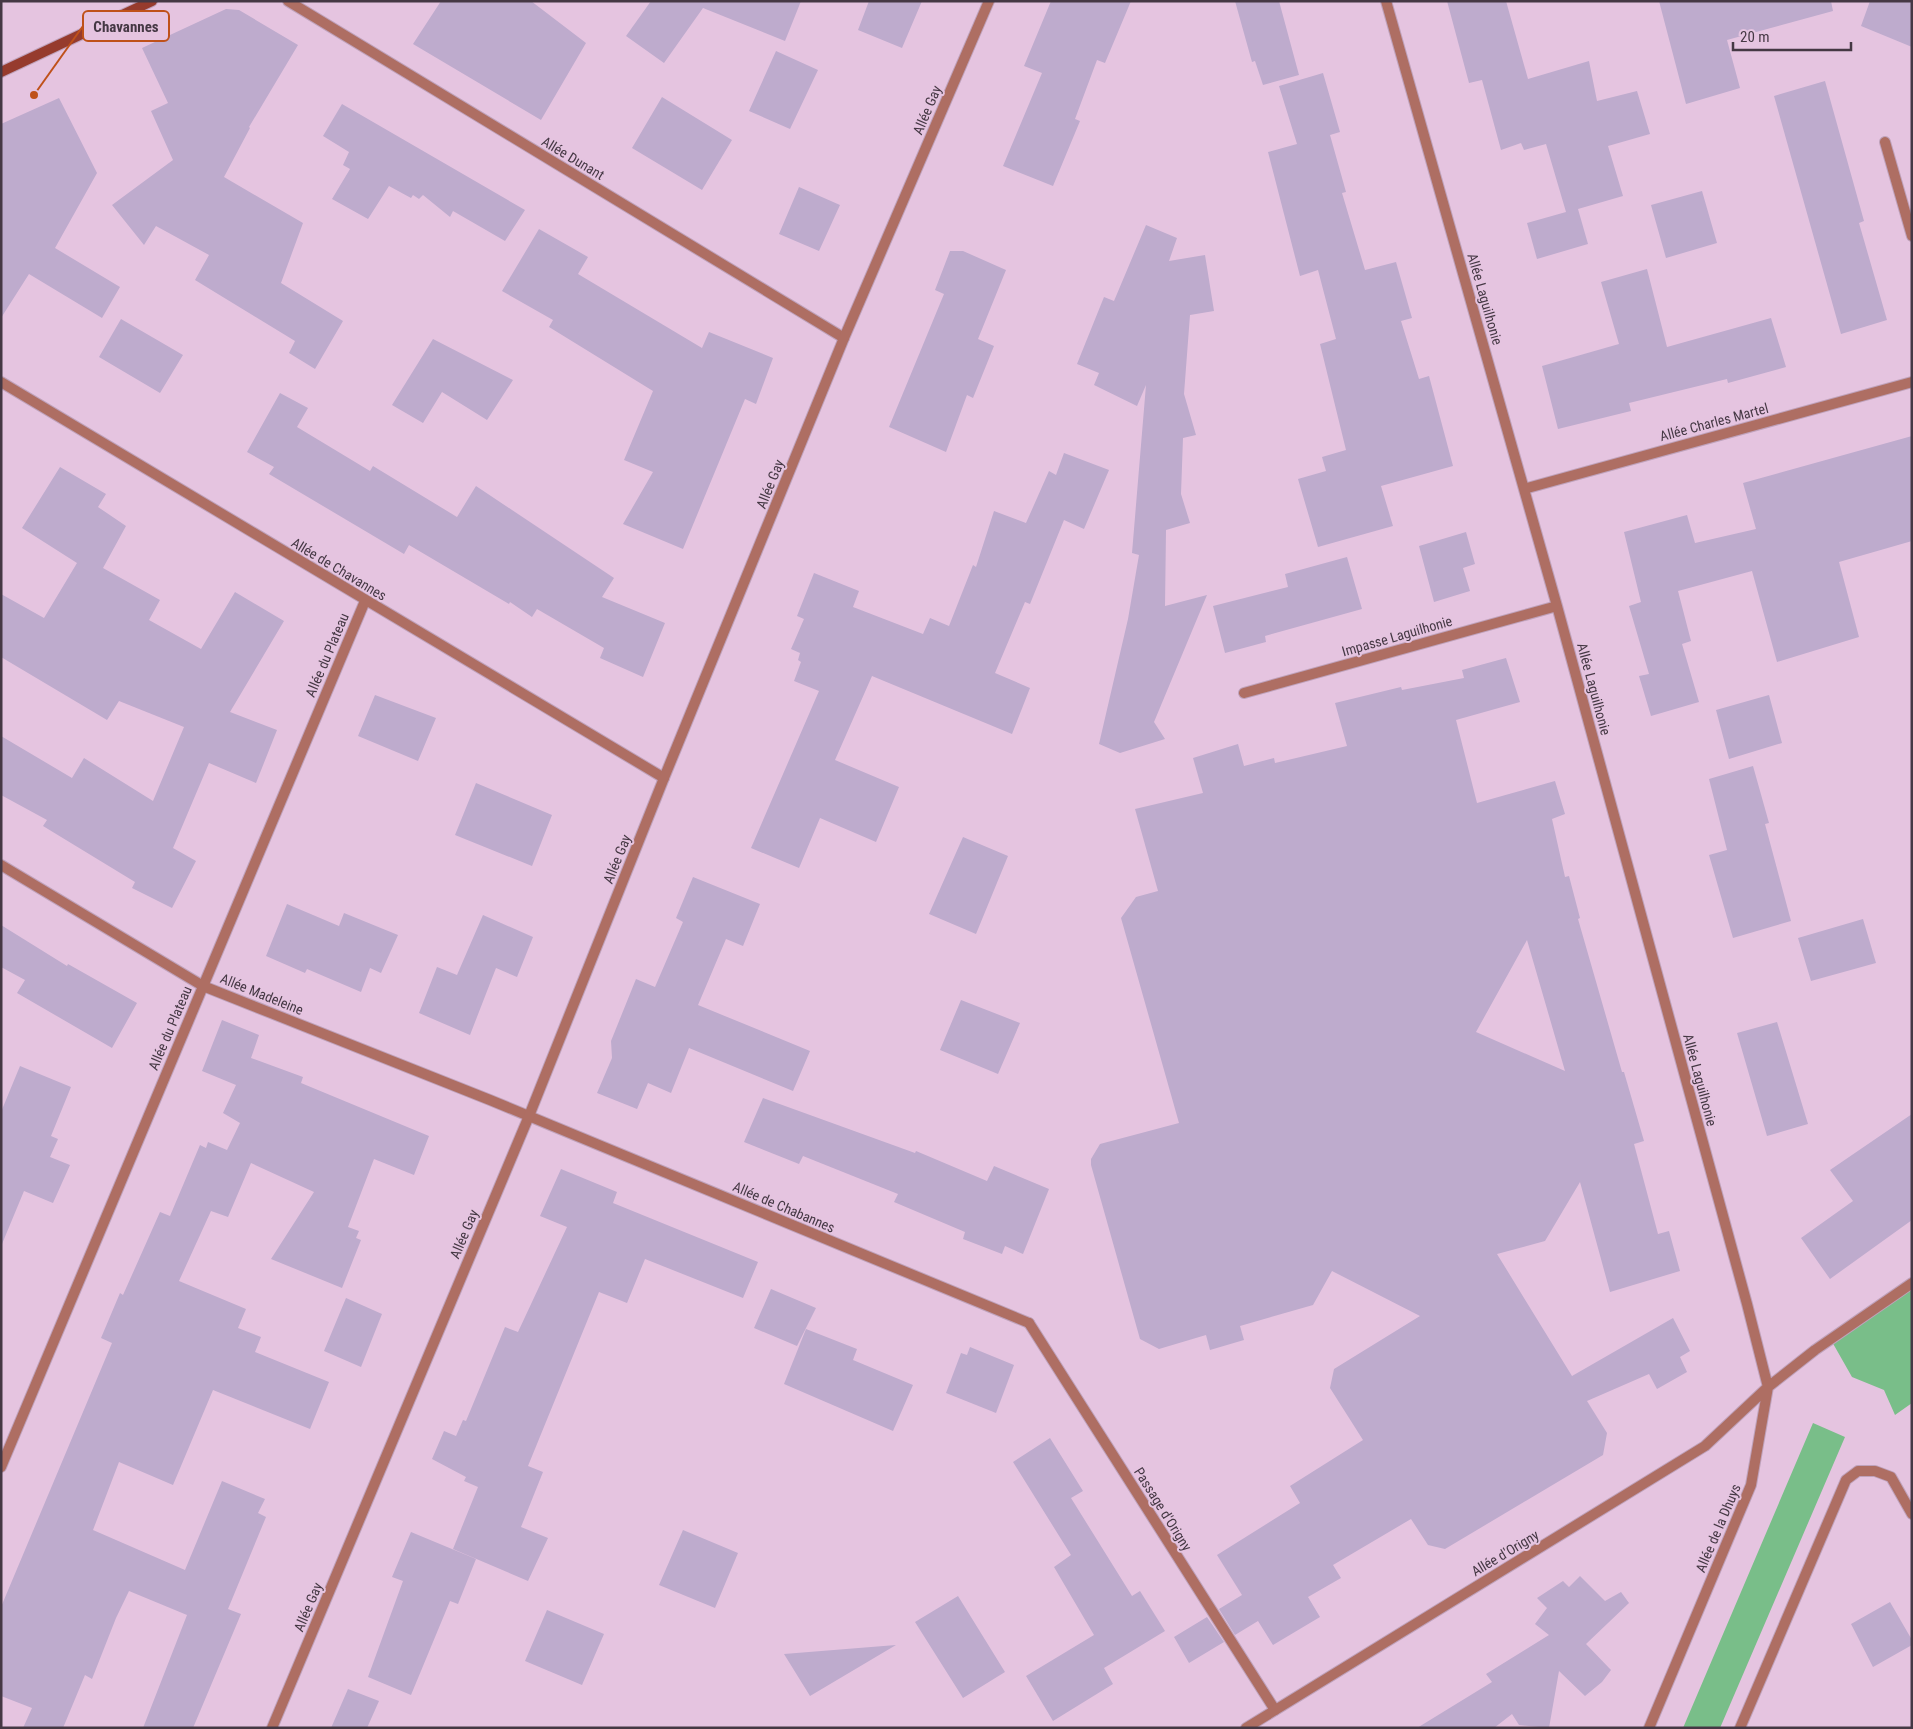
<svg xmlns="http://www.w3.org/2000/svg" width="1913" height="1729" font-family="'Roboto Condensed',sans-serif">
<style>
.green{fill:#79be89}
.building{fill:#beabcd;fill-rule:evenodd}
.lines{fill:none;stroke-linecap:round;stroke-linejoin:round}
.service-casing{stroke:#bfa2bb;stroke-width:12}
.minor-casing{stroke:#bfa2bb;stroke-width:12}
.tertiary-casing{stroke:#bfa2bb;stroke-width:12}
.secondary-casing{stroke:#bfa2bb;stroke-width:12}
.service{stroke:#ae6e63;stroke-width:10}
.minor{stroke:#ae6e63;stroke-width:10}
.tertiary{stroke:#ae6e63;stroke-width:10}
.secondary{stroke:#963b2d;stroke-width:10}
.labels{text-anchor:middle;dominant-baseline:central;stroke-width:4;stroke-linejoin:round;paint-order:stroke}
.street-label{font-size:14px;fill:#453844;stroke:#e5c4e0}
.leader{fill:none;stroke:#bf511a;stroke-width:2}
.callout-dot{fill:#bf511a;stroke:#e5c4e0;stroke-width:2}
.callout{fill:#e5c4e0;stroke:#bf511a;stroke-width:2}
.callout-label{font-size:15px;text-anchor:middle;font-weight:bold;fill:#453844}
</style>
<rect width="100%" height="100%" fill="#e5c4e0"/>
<!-- green -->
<path class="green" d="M1912 1283V1403L1895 1415 1884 1390 1852 1377 1831 1340Z
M1813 1423 1845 1437 1720 1728H1683Z"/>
<!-- building -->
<path class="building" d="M441 1H531L586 43 541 120 413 44Z
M651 1H801L785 41 703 8 664 63 626 36Z
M869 1H922L902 48 858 30Z
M1051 1H1131L1105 63 1097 60 1075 119 1080 121 1053 186 1003 166 1042 73 1024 66Z
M1235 1H1279L1299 75 1263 85 1255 61 1252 62Z
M1447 1H1506L1528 79 1589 61 1597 101 1637 91 1650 134 1608 146 1623 196 1578 209 1588 244 1537 259 1527 223 1566 212 1546 144 1524 150 1521 143 1501 150 1482 80 1469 83Z
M1659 1H1831L1833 11 1727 40 1740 88 1686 104Z
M1870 1H1912V47L1861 26Z
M226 9 239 10 298 45 249 127 250 128 224 177 303 223 281 283 343 321 315 369 289 353 295 341 195 280 209 255 156 226 144 245 112 205 173 160 151 111 168 103 142 48Z
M776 51 818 70 790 129 749 111Z
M1323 73 1340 132 1330 135 1346 192 1342 193 1365 270 1396 262 1412 318 1401 321 1419 379 1429 376 1453 466 1381 486 1393 526 1318 547 1298 479 1326 471 1322 457 1346 450 1320 344 1336 339 1318 270 1300 276 1268 152 1297 144 1279 86Z
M1825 81 1864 221 1859 223 1887 320 1841 334 1774 96Z
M662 97 732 140 702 190 632 148Z
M59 98 97 173 55 248 120 287 102 318 29 274 1 318V124Z
M342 104 525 210 505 241 453 211 450 217 423 195 419 199 413 195 411 198 389 186 368 219 332 199 350 169 343 165 349 152 323 136Z
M799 187 840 205 819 251 779 234Z
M1702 191 1717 243 1666 258 1651 205Z
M1146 225 1177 238 1169 261 1205 255 1214 311 1190 315 1184 394 1196 435 1183 438 1181 494 1190 523 1166 530 1165 606 1207 595 1154 722 1165 739 1120 753 1099 744 1128 619 1139 555 1132 553 1146 385 1137 406 1094 385 1099 373 1077 364 1104 297 1114 301Z
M539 229 588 257 578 274 702 348 709 332 773 358 756 404 745 399 683 549 623 524 653 472 624 460 653 391 549 327 553 320 502 291Z
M950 251H963L1006 270 978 339 994 346 973 398 967 395 946 452 889 427 944 294 935 290Z
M1647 269 1667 347 1771 318 1786 367 1728 383 1727 379 1629 403 1631 411 1558 429 1542 366 1619 344 1601 282Z
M121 319 183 355 160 393 99 357Z
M433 339 513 380 487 420 442 392 423 423 392 405Z
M280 393 308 408 297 427 370 471 373 466 457 517 476 486 614 578 602 597 665 623 643 677 600 658 604 648 537 609 532 617 510 602 509 604 409 545 404 554 269 474 274 467 247 452Z
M1912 436V541L1839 562 1859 637 1777 662 1752 571 1678 591 1691 641 1682 644 1699 702 1651 716 1639 676 1649 674 1629 606 1641 602 1624 532 1687 515 1695 543 1756 529 1743 483Z
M1064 453 1109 470 1084 529 1064 520 1030 604 1025 602 995 673 1030 688 1012 734 872 676 835 760 899 787 876 842 820 818 799 868 751 848 819 691 794 681 801 662 798 660 800 653 791 649 804 619 797 616 814 573 859 591 853 607 923 634 930 618 949 626 973 565 976 567 994 511 1026 523 1049 471 1056 475Z
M60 467 106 494 98 507 126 526 103 568 160 600 149 620 201 649 235 592 284 621 230 712 277 730 256 783 209 763 173 848 196 861 172 908 132 888 135 882 43 826 47 820 1 795V736L72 778 84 758 153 801 184 727 119 701 107 720 1 657V594L44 618 77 563 22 528Z
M1466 532 1475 564 1463 568 1470 591 1434 602 1419 546Z
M1347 557 1362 609 1265 636 1266 642 1225 653 1213 606 1288 587 1285 574Z
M1506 658 1520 702 1456 720 1477 803 1555 781 1565 814 1552 819 1565 877 1569 876 1580 918 1578 919 1622 1072H1624L1644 1141 1634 1144 1658 1234 1669 1231 1680 1271 1610 1292 1580 1182 1545 1241 1497 1254 1572 1376 1673 1318 1690 1351 1680 1357 1687 1372 1657 1389 1649 1374 1587 1401 1607 1433 1603 1455 1445 1549 1428 1545 1411 1519 1333 1565 1341 1578 1308 1597 1320 1617 1273 1645 1258 1621 1235 1635 1219 1609 1242 1595 1217 1555 1300 1503 1290 1486 1363 1440 1330 1388 1334 1369 1420 1316 1332 1271 1313 1305 1240 1326 1244 1340 1210 1350 1206 1335 1159 1349 1140 1339 1091 1165V1159L1100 1144 1179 1123 1121 918 1136 897 1158 891 1135 809 1203 793 1193 758 1238 744 1244 766 1274 758 1275 763 1347 746 1335 703 1401 687 1402 690 1464 678 1462 670ZM1527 940 1565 1071 1476 1032Z
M375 695 436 718 418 761 358 736Z
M1769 695 1782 743 1729 759 1716 710Z
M1753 766 1769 823 1765 824 1791 921 1733 938 1709 855 1727 850 1709 779Z
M476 783 552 815 532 866 455 835Z
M963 837 1008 856 976 934 929 914Z
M693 877 760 904 743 946 726 939 698 1005 810 1051 793 1091 689 1048 671 1093 648 1083 637 1109 597 1093 612 1058 611 1041 636 979 655 987 683 922 676 918Z
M287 904 339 926 344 913 398 935 381 973 370 968 361 992 307 969 305 973 266 956Z
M483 915 533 937 517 977 496 968 470 1035 419 1013 437 967 457 975Z
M1863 919 1876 963 1811 981 1798 938Z
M1 925 67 966 68 964 137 1003 112 1048 17 993 25 980 1 967Z
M961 1000 1020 1023 998 1074 940 1050Z
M222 1020 259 1035 251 1058 303 1077 301 1083 429 1136 414 1175 374 1159 348 1227 359 1231 356 1238 361 1240 342 1288 271 1259 314 1192 251 1163 228 1217 211 1211 179 1281 246 1309 238 1328 261 1337 255 1352 329 1382 310 1429 213 1390 173 1485 119 1462 93 1530 185 1570 222 1481 265 1499 258 1513 266 1517 228 1609 241 1614 193 1728H143L187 1615 129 1591 116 1618 92 1679 85 1675 63 1728H23L32 1708 1 1696V1607L112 1343 101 1338 120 1293 123 1295 160 1212 170 1216 200 1145 206 1148 208 1142 227 1150 240 1123 223 1113 236 1085 202 1071Z
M1777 1022 1808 1124 1767 1136 1737 1033Z
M20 1066 71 1087 51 1136 58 1139 50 1157 70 1165 53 1203 24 1191 2 1244 1 1112Z
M763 1098 915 1153 916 1151 987 1181 994 1166 1049 1189 1023 1254 1005 1246 1002 1254 963 1239 965 1232 894 1202 898 1194 803 1156 799 1164 744 1142Z
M1912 1114V1220L1830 1279 1801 1238 1853 1201 1830 1170Z
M561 1169 617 1192 613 1203 758 1262 743 1298 645 1259 627 1303 599 1292 528 1466 543 1472 521 1527 548 1538 528 1581 453 1549 478 1487 464 1481 466 1477 432 1459 444 1431 456 1436 463 1420 466 1421 505 1327 518 1332 567 1227 540 1216Z
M771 1289 816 1308 797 1346 754 1328Z
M346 1298 382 1314 361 1367 324 1351Z
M806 1329 857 1349 853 1360 913 1385 893 1431 784 1384Z
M970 1347 1014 1365 996 1413 946 1393 961 1353 967 1355Z
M1050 1438 1083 1491 1071 1498 1132 1596 1140 1591 1165 1631 1104 1668 1113 1684 1053 1721 1026 1676 1094 1635 1054 1567 1071 1555 1013 1462Z
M683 1530 738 1553 715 1608 659 1585Z
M411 1532 476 1559 458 1604 450 1601 411 1695 368 1677 403 1581 392 1577Z
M1580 1576 1605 1601 1621 1592 1629 1603 1586 1644 1611 1670 1602 1682 1585 1696 1559 1671 1549 1728 1519 1725 1512 1714 1494 1728H1417L1492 1682 1486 1674 1549 1635 1535 1624 1547 1608 1537 1598 1563 1581 1569 1587Z
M958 1596 1005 1672 963 1698 915 1622Z
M1890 1602 1912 1640V1645L1873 1667 1851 1624Z
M547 1610 604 1634 582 1685 525 1661Z
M1207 1617 1224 1642 1189 1663 1174 1637Z
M896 1645 810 1696 784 1654Z
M348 1689 379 1701 367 1728H331Z"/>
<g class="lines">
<!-- service casing -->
<g class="service-casing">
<path id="service" d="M1029 1323 1275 1710"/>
</g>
<!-- minor casing -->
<g class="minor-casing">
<path id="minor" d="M288 1 844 338
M1386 1 1557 606 1747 1304 1768 1387 1751 1485 1649 1728
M1885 142 1912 236
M1 382 664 778
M1524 489 1912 382
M1244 693 1557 606
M1 865 203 986 490 1100 1029 1323
M1 1467 365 601
M1246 1728 1705 1446 1768 1387 1815 1350 1912 1283
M1740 1728 1846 1480 1858 1471H1875L1891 1477 1912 1514"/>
</g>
<!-- tertiary casing -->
<g class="tertiary-casing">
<path id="tertiary" d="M272 1728 529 1116 664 778 844 338 989 1"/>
</g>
<!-- secondary casing -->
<g class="secondary-casing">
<path id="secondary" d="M1 72 152 1"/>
</g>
<!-- service -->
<use href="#service" class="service"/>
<!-- minor -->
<use href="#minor" class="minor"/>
<!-- tertiary -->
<use href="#tertiary" class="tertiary"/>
<!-- secondary -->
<use href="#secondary" class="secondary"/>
</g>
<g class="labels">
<!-- street labels -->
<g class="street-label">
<text transform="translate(927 110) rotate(-67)">Allée Gay</text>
<text transform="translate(573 158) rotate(31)">Allée Dunant</text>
<text transform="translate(1485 299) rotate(74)">Allée Laguilhonie</text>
<text transform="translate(1714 422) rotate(-15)">Allée Charles Martel</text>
<text transform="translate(770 484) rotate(-68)">Allée Gay</text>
<text transform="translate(339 569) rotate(31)">Allée de Chavannes</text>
<text transform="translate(1397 636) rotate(-16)">Impasse Laguilhonie</text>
<text transform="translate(327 655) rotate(-67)">Allée du Plateau</text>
<text transform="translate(1594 689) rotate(75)">Allée Laguilhonie</text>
<text transform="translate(617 859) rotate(-68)">Allée Gay</text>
<text transform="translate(262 994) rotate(22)">Allée Madeleine</text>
<text transform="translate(170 1028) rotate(-67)">Allée du Plateau</text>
<text transform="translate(1700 1080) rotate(75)">Allée Laguilhonie</text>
<text transform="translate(784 1207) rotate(23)">Allée de Chabannes</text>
<text transform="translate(464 1234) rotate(-67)">Allée Gay</text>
<text transform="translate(1163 1509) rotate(58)">Passage d'Origny</text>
<text transform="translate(1718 1528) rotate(-67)">Allée de la Dhuys</text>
<text transform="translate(1505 1553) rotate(-31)">Allée d'Origny</text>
<text transform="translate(308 1607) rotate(-67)">Allée Gay</text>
</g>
</g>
<!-- callouts -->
<path class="leader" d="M34 95L83 26"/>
<circle class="callout-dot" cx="34" cy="95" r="5"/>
<rect class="callout" x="83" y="11" width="86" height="30" rx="5"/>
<g class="callout-label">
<text x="126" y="32">Chavannes</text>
</g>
<!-- border -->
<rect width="1913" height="1729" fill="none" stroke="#453844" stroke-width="5"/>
<!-- scale -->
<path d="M1733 42v8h118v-8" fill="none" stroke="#453844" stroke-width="2.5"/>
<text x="1740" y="42" font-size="15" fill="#453844" stroke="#e5c4e0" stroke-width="4" paint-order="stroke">20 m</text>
</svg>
